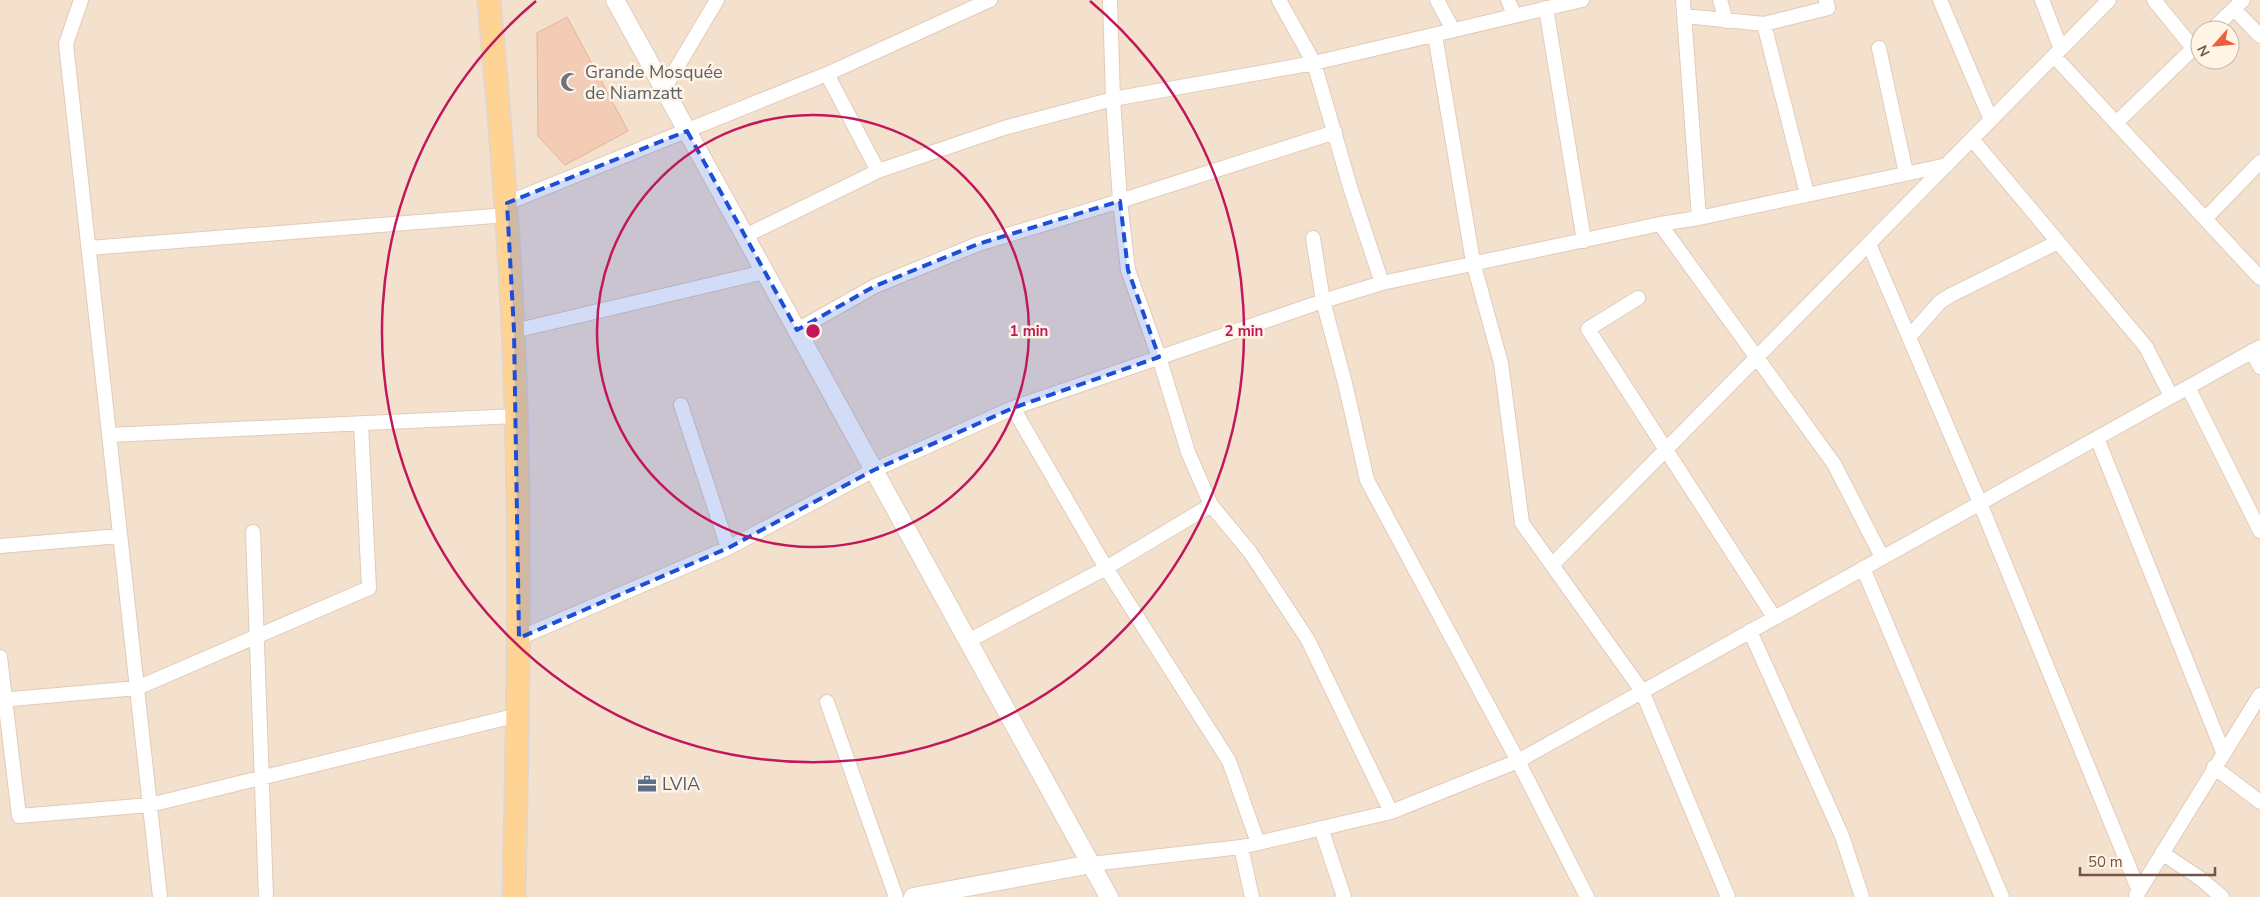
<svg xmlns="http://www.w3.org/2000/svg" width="2260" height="897" font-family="'Nunito Sans',sans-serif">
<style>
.residential{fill:#f4e1cd;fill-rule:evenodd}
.building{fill:#f3ccb5;stroke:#e6b195}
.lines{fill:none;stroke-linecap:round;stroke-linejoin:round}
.minor-casing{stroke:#e1cbbb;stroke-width:16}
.tertiary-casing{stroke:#e1cbbb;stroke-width:20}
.primary-casing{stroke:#ddd6d3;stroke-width:25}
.minor{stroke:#fff;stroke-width:14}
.tertiary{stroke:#fff;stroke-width:18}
.primary{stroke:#fed394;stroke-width:22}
.marked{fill:#1d4ed8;fill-opacity:0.2;stroke:#1d4ed8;stroke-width:4;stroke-dasharray:10 6;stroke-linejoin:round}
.ring{fill:none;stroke:#c2185b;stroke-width:2.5}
.labels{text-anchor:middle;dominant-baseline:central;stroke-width:5;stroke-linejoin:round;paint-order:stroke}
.worship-label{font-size:18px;fill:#5b616d;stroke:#fff4e5;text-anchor:start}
.service-label{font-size:18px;fill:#4e5e75;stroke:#fff4e5;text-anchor:start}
.centre{fill:#c2185b;stroke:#fff4e5;stroke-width:2.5}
.ring-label{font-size:15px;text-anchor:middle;font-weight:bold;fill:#c2185b;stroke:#fff4e5;stroke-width:5;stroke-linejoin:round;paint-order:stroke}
</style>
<rect width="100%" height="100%" fill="#fdf0de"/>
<!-- residential -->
<path class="residential" d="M0 0H2260V897H0ZM2200 30H2230V60H2200Z"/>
<!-- building -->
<path class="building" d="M567 17 628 131 565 165 538 136 537 33Z"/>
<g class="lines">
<!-- minor casing -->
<g class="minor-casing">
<path id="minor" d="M81 0 66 44 160 897
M1110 0 1113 99 1120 201 1128 270 1159 357 1188 452 1211 505 1250 552 1308 640 1391 812
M1279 0 1314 63 1351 190 1382 283
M1437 0 1453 30
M1508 0 1514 15
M1683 0 1699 218
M1720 0 1726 21
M1940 0 1991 120
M2042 0 2061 49
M2154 0 2193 48
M1546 8 1584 241
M2234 9 2260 36
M1685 16 1764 24 1828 8 1826 0
M1764 24 1807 194
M2212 30 2243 0
M1435 35 1473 262 1501 363 1522 523 1642 691 1728 897
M1879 48 1906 173
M2054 56 2260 278
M827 74 878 171
M664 89 717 0
M2116 123 2200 42
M1972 139 2146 347 2171 396
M507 203 827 74 990 0
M2205 219 2260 162
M1660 224 1834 464 1882 557
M745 236 878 171 1004 128 1113 99 1314 63 1582 0
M1313 238 1323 301 1345 383 1367 480 1518 761 1587 897
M1869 244 1980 503 2139 891
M89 248 507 215
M1638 298 1588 329 1774 617
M797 330 875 286 978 244 1120 201 1335 132
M514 331 764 272
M1909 337 1940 302 1951 295 2058 242
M2252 351 2260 367
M2188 387 2260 531
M681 405 728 548
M1013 408 1106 568 1229 761 1258 843
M109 435 515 416
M2097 438 2223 752
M253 532 266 897
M0 546 120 536
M1552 565 2109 0
M1863 568 2002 897
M1750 631 1842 836 1862 897
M519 638 728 548 874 470 1013 408 1323 301 1382 283 1660 224 1699 218 1947 165
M968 641 1106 568 1211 505
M0 657 19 816 150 805 518 715
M0 700 137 688 369 588 361 424
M827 702 896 897
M2214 767 2260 802
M1321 828 1344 897
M1241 847 1252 897
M2162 853 2201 879 2222 897
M1091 864 1241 847 1391 812 1518 761 2260 347
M2136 896 2260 695"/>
</g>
<!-- tertiary casing -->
<g class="tertiary-casing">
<path id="tertiary" d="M615 0 1109 897
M913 897 1091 864"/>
</g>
<!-- primary casing -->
<g class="primary-casing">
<path id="primary" d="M489 0C499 109 508 219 513 329 522 518 518 708 514 897"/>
</g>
<!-- minor -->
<use href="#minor" class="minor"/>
<!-- tertiary -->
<use href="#tertiary" class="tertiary"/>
<!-- primary -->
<use href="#primary" class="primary"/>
</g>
<!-- marked area -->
<path class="marked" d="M687 131 797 330 875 286 978 244 1120 201 1128 270 1159 357 1013 408 874 470 728 548 519 638 514 331 507 203Z"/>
<!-- distance rings -->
<g class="ring">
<circle cx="813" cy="331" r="216"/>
<path d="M1090 1A431 431 0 1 1 536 1"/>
</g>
<!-- icons -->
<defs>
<g id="mosque-bare" transform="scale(1.5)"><path d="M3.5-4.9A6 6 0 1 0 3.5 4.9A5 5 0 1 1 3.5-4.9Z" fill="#6b7280" stroke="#fff4e5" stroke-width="2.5" paint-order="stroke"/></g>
<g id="office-bare" transform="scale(1.5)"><path d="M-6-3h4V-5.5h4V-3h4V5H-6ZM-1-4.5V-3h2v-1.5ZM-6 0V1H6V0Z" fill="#5c6f8a" stroke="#fff4e5" stroke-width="2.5" paint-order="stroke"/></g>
</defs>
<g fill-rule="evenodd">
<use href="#mosque-bare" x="570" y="82"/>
<use href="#office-bare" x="647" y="784"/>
</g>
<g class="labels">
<!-- worship labels -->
<g class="worship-label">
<text x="585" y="72">Grande Mosquée<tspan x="585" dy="21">de Niamzatt</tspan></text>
</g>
<!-- service labels -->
<g class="service-label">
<text x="662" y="784">LVIA</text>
</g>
</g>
<circle cx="813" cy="331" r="8" class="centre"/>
<g class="ring-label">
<text x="1029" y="336">1 min</text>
<text x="1244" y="336">2 min</text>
</g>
<!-- north arrow -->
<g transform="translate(2215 45) rotate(243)"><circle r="24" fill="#fff4e5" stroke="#c7b4a5"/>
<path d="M0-4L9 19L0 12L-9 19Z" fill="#ec5f3f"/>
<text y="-8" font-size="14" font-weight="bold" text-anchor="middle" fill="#735546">N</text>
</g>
<!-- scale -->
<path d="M2080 867v8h135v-8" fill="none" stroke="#735546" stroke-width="2.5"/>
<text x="2088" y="867" font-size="15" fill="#735546" stroke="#fff4e5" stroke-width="4" paint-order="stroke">50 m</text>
</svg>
